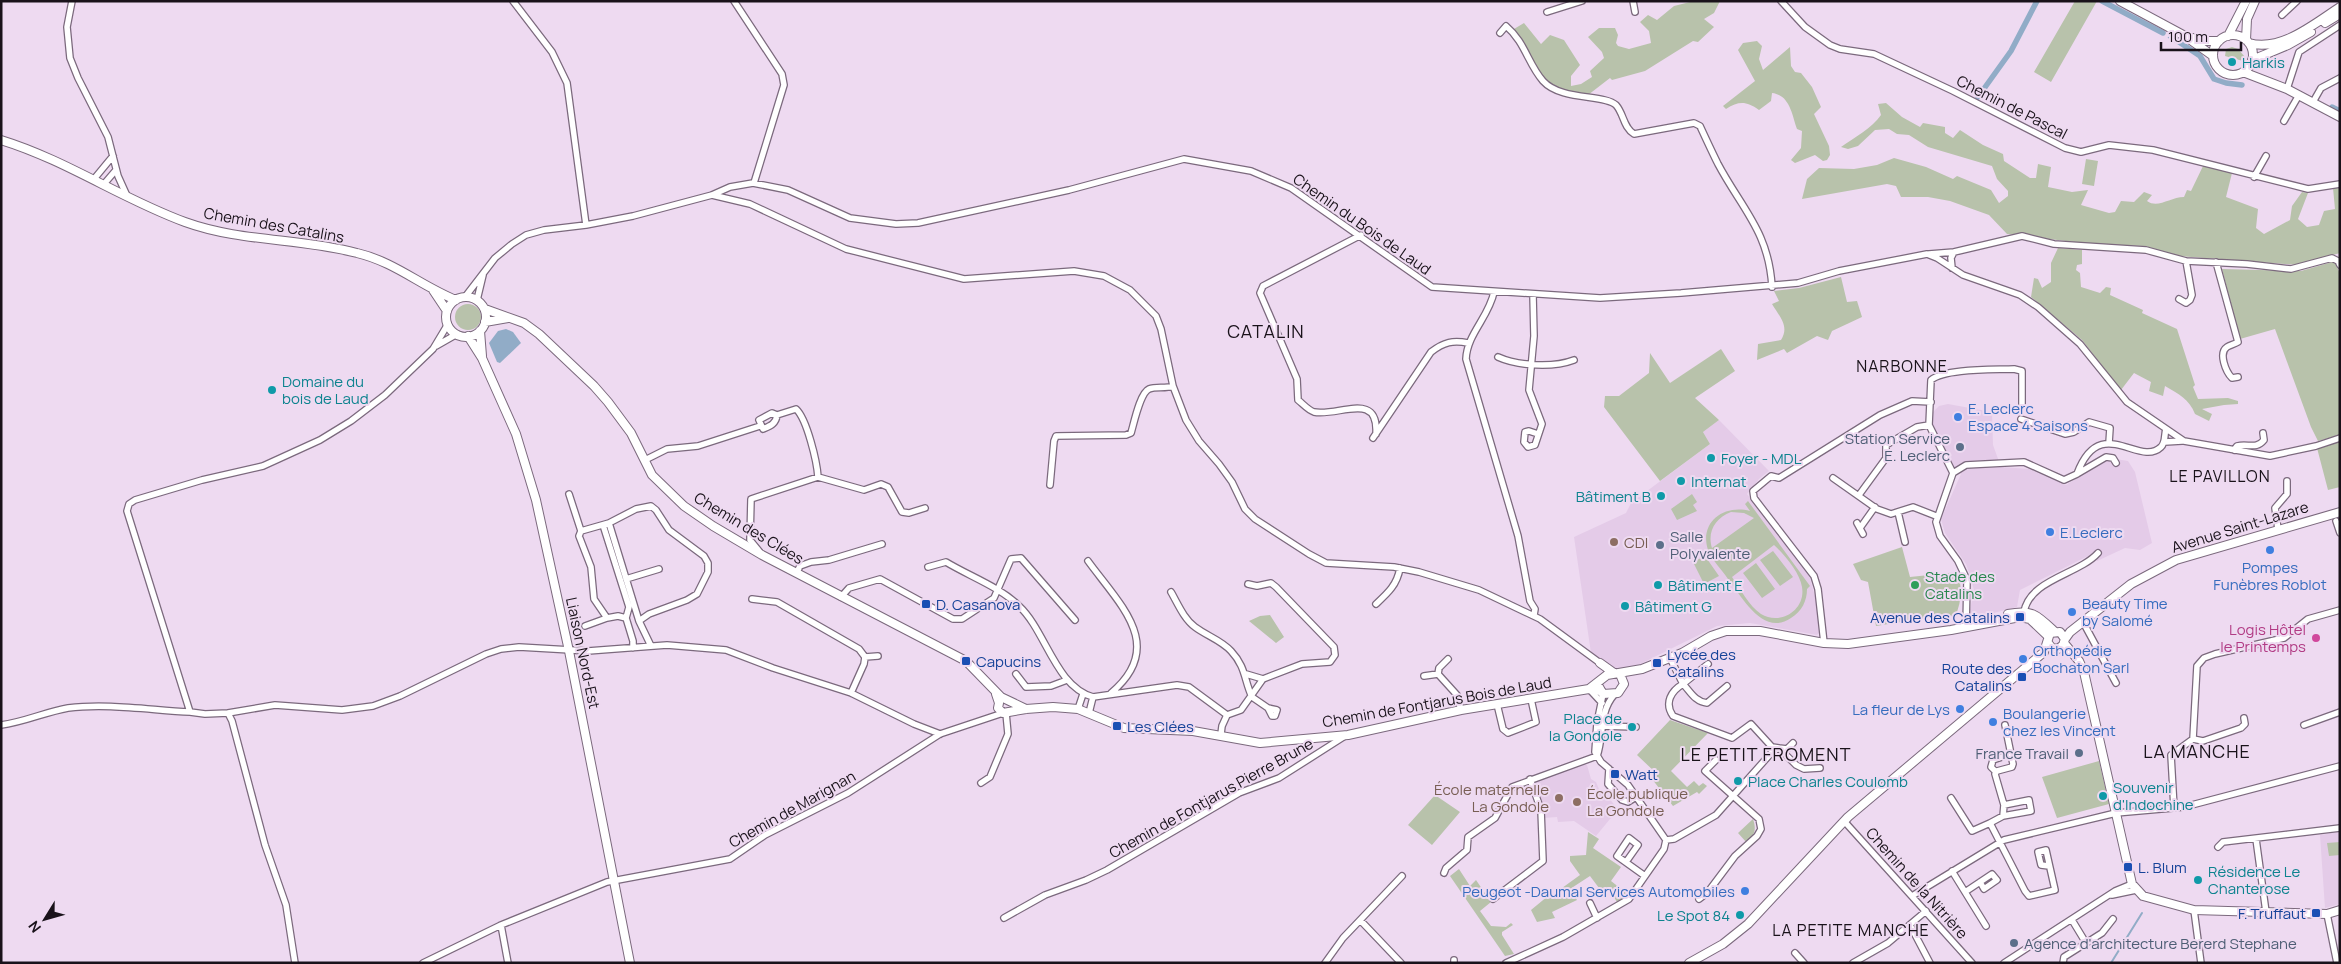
<svg xmlns="http://www.w3.org/2000/svg" width="2341" height="964" font-family="Manrope,sans-serif">
<style>
.built{fill:#e4cbe8}
.green{fill:#b8c2ab;fill-rule:evenodd}
.water{fill:#91acc7}
.lines{fill:none;stroke-linecap:round;stroke-linejoin:round}
.stream{stroke:#91acc7;stroke-width:2}
.canal{stroke:#91acc7;stroke-width:5.5}
.street-casing{stroke:#7b697d;stroke-width:8}
.secondary-casing{stroke:#7b697d;stroke-width:10}
.street{stroke:#fff;stroke-width:5.5}
.secondary{stroke:#fff;stroke-width:8}
.culture-dot{fill:#0f9aa8;stroke:#eedaf1;stroke-width:2}
.shop-dot{fill:#3f7fe0;stroke:#eedaf1;stroke-width:2}
.service-dot{fill:#5c6f8a;stroke:#eedaf1;stroke-width:2}
.education-dot{fill:#8d6e63;stroke:#eedaf1;stroke-width:2}
.leisure-dot{fill:#2e9e5b;stroke:#eedaf1;stroke-width:2}
.transit-dot{fill:#1a4fb4;stroke:#eedaf1;stroke-width:2}
.hotel-dot{fill:#d1479c;stroke:#eedaf1;stroke-width:2}
.labels{text-anchor:middle;dominant-baseline:central;stroke-width:4;stroke-linejoin:round;paint-order:stroke}
.culture-label{font-size:15px;fill:#0d838f;stroke:#eedaf1;text-anchor:start}
.street-label{font-size:15px;fill:#19121a;stroke:#eedaf1}
.shop-label{font-size:15px;fill:#366cbe;stroke:#eedaf1;text-anchor:start}
.service-label{font-size:15px;fill:#4e5e75;stroke:#eedaf1;text-anchor:end}
.education-label{font-size:15px;fill:#785e54;stroke:#eedaf1;text-anchor:start}
.leisure-label{font-size:15px;fill:#27864d;stroke:#eedaf1;text-anchor:start}
.transit-label{font-size:15px;fill:#164399;stroke:#eedaf1;text-anchor:start}
.hotel-label{font-size:15px;fill:#b23c85;stroke:#eedaf1;text-anchor:end}
.neighbourhood-label{font-size:16px;letter-spacing:1px;fill:#19121a;stroke:#eedaf1}
.quarter-label{font-size:18px;letter-spacing:1px;fill:#19121a;stroke:#eedaf1}
</style>
<rect width="100%" height="100%" fill="#eedaf1"/>
<!-- built -->
<path class="built" d="M1948 404 1992 412 1993 445 2001 467 2029 469 2066 485 2109 458 2128 461 2135 472 2152 543 2140 550 2125 548 2097 561 2092 554 2020 590 2017 607 1974 618 1969 615 1974 590 1970 575 1966 564 1945 533 1941 519 1961 474 1950 462 1931 422 1932 413 1939 406Z
M1719 420 1769 471 1759 479 1747 494 1809 575 1816 600 1820 632 1817 635 1750 623 1717 626 1626 671 1614 670 1591 653 1574 537 1626 513 1631 503 1710 444 1703 432Z
M1581 764 1587 765 1591 779 1596 782 1601 794 1605 793 1620 812 1610 819 1596 836 1574 821 1558 822 1557 817 1544 818V809L1535 782Z
M2340 832V904L2325 908 2320 835Z"/>
<!-- green -->
<path class="green" d="M1694 1H1720L1714 13 1704 19 1714 27 1698 42 1693 41 1645 71 1612 80 1610 78 1588 95C1571 92 1557 90 1544 78L1514 29 1524 23 1541 44 1550 35 1564 40 1580 65 1571 76V86L1581 84 1592 77 1590 71 1604 58 1602 52 1588 37 1599 28H1615L1618 35 1616 43 1618 46 1629 49 1651 43 1649 31 1640 22 1648 15 1657 20 1674 6Z
M2075 1H2097L2051 82 2034 72Z
M1757 41 1762 46 1759 59 1763 70 1790 47 1791 66 1795 72 1801 73 1812 87 1821 107 1814 114 1829 146 1830 155 1827 160 1823 161 1815 155 1795 163 1791 160 1801 148 1802 131 1797 129C1792 115 1790 95 1772 93L1771 101 1759 110C1746 101 1739 101 1726 109L1723 106 1755 81 1738 50 1743 43Z
M2232 47 2238 49 2245 57 2243 61 2225 56 2226 49Z
M1886 103 1902 117 1920 127 1923 123 1945 127V133L1953 138 1960 130 1983 145 2003 154 2004 161 2030 178H2036L2038 164 2051 167 2048 187 2072 192 2088 190 2081 205 2109 213 2115 212 2121 201 2134 202 2144 192 2152 195 2147 201C2158 209 2170 197 2184 197L2187 190 2191 191 2204 164 2232 173 2226 197 2258 209 2256 228 2264 234 2290 220 2292 206 2302 192 2308 193 2298 219 2307 227 2319 225 2324 211 2335 209 2333 188 2340 187V253L2298 265 2178 256 2145 246 2100 245 2007 234 1989 215 1950 201 1928 197H1901L1896 186 1887 184 1802 199 1807 179 1819 168 1854 169 1877 165 1894 158 1926 167 1953 179 1957 176 1991 190 1999 203 2008 196V191L1997 179 1992 166 1928 147 1909 135 1897 134 1889 129 1875 130 1858 146 1848 149 1841 147C1854 138 1872 128 1881 115L1878 104Z
M2086 159 2098 161 2094 186 2082 184Z
M2058 248 2082 250V264L2077 265 2076 270 2080 273 2081 287 2100 293 2106 287 2111 288 2110 295 2143 310 2142 313 2177 329 2195 385 2193 387 2198 399 2228 398 2238 401V404L2224 405 2202 409 2212 414 2209 421 2195 414C2189 399 2179 394 2165 386L2163 396 2149 391 2151 382 2134 373 2121 390 2082 340 2031 297 2034 278 2038 279 2042 288 2051 282V263Z
M2332 262H2335L2340 274V435L2318 441 2311 427 2275 329 2240 339 2222 269 2301 271Z
M1841 277 1847 302 1857 301 1862 317 1832 331 1828 340 1817 336 1787 353 1784 349 1757 360 1758 344 1781 340C1790 326 1779 316 1772 304L1779 301 1774 291 1799 288Z
M455 317a13 13 0 1 1 26 0a13 13 0 1 1-26 0Z
M1721 349 1735 371 1695 398 1719 420 1703 432 1710 444 1660 481 1604 407 1605 396H1619L1649 373 1650 353 1670 383Z
M2340 441V487L2328 490 2317 448Z
M1692 494 1697 502 1693 505 1697 511 1677 520 1671 509Z
M1748 501 1810 586 1807 589C1807 601 1802 611 1791 618 1763 637 1742 597 1728 579 1722 570 1712 560 1708 550 1699 522 1724 504 1750 511L1745 504ZM1731 512 1744 513 1754 518 1712 548C1707 532 1715 518 1731 512ZM1774 545C1784 554 1800 573 1802 587 1806 610 1780 626 1761 614 1749 606 1740 588 1732 577Z
M1902 547 1910 577 1958 572C1962 588 1962 601 1955 617L1945 615 1876 626 1868 582 1861 580 1853 564Z
M1773 551 1793 577 1780 586 1760 560Z
M1705 556 1719 576 1704 584 1693 562Z
M1756 563 1775 589 1762 598 1743 573Z
M1270 615 1284 637 1276 643 1249 621 1260 616Z
M1670 720 1708 733 1671 771 1687 787 1694 781 1699 786 1703 783 1707 786 1699 794 1697 792 1673 806 1652 779 1657 774 1637 755Z
M2099 761 2109 804 2057 818 2042 777Z
M1435 795 1460 812 1432 845 1408 825Z
M1753 819C1757 831 1754 835 1747 843L1738 833Z
M1588 832 1599 839 1593 848 1621 867 1611 881 1629 895 1617 902 1609 889 1602 892 1590 876 1570 889 1577 900 1552 912 1555 918 1537 922 1531 910 1548 896H1551L1580 875 1570 861V856L1586 855Z
M2340 842V855L2329 856 2327 843Z
M1459 869 1470 886 1476 880 1491 902 1480 911 1491 926 1506 927 1511 923 1513 925 1502 932V935L1514 954 1505 956 1450 876Z"/>
<!-- water -->
<path class="water" d="M506 329 513 332 521 343 500 363 497 362 489 343 498 331Z"/>
<g class="lines">
<!-- stream -->
<path class="stream" d="M2111 963 2142 913"/>
<!-- canal -->
<path class="canal" d="M2102 1 2163 33
M2170 36 2200 56 2214 79 2226 83 2242 85
M1978 97 2011 51 2037 1
M2332 107 2340 111"/>
<!-- street casing -->
<g class="street-casing">
<path id="street" d="M72 1 67 27 70 58 78 78 108 137 118 176 127 196
M513 1 552 52 567 83 586 225
M734 1 782 74 784 85 754 183
M1633 1 1635 12
M1781 1 1805 27 1830 45 1840 49 1874 54 1953 91 2065 148 2081 152 2109 145 2153 150 2308 189 2340 184
M1547 12 1582 1
M2282 15 2297 1
M1500 33 1506 26C1525 42 1528 64 1543 81 1561 101 1604 94 1616 105 1624 114 1623 127 1634 134L1694 123 1700 126C1706 139 1712 152 1718 164 1742 209 1769 232 1772 287
M2287 89 2299 52 2340 25
M2313 102 2321 88 2340 78
M2284 121 2299 95
M2254 177 2266 156
M94 179 113 156
M104 184 116 170
M712 195 750 204 846 249 964 279 1074 271 1104 276 1130 290 1156 316 1161 329 1173 386 1186 420 1199 441 1219 464 1232 482 1245 509 1255 519 1309 554 1326 563 1394 567 1419 572 1479 590 1540 619 1600 663
M1361 235 1263 286 1260 293 1297 379 1298 400C1303 404 1308 410 1314 412 1338 417 1379 390 1376 434
M1929 254 1954 252
M2216 262 2238 342C2235 344 2230 345 2227 347 2218 353 2226 372 2232 378L2238 377
M1952 268 1951 258 1954 252 2022 236 2054 244 2146 250 2186 261 2247 264 2291 269 2332 258 2338 261 2340 265
M1494 292C1489 317 1467 334 1466 359L1518 536 1530 601 1535 609 1534 615
M1533 295 1534 336 1529 390 1542 424 1535 445 1528 447 1524 442 1525 432 1529 431 1538 434
M465 297 495 258 512 244 526 235 544 230 586 225 633 216 712 195 730 187 753 183 788 190 850 218 896 224 918 223 1069 190 1184 159 1251 171 1291 188 1432 287 1600 298 1681 293 1798 283 1839 271 1927 254 1937 258 1963 275 2020 295 2038 307 2080 344 2127 402 2184 441 2270 456 2316 446 2340 438
M2179 299 2186 303 2190 300 2192 295 2186 261
M477 300 483 275
M436 346 457 334
M1498 357C1518 366 1553 368 1574 360
M777 415C776 424 770 426 763 429L759 420 772 413 777 415 796 409C807 419 817 462 818 477
M2021 419 2065 434 2074 432 2089 422 2110 428 2109 443
M1373 438 1431 352C1444 342 1453 340 1468 343
M2165 442 2182 441
M2234 450 2237 446C2248 443 2256 450 2264 440L2263 433
M645 460 667 449 698 446 760 426
M1953 473 1966 465 2024 462 2064 480 2077 474C2100 412 2139 468 2161 447 2166 442 2164 435 2166 429
M1953 473 1929 425 1931 380C1945 368 1995 370 2014 369L2022 371V404
M1953 473 1936 522 1940 536 1958 561 1967 580 1966 627
M2077 474 2106 457 2113 458 2116 463
M1833 478 1877 509 1891 514 1913 507 1936 516
M1050 485 1054 441 1056 436 1126 435 1131 433C1134 423 1140 393 1149 389 1156 386 1165 389 1173 386
M569 494 581 531
M1859 495 1886 458V445L1917 427 1929 425
M1898 512 1905 542
M2336 521 2340 533
M609 523 639 621 651 646
M1857 523 1863 534
M603 525 629 607 626 618
M1860 528 1875 507
M2278 529 2275 508 2287 494V481
M759 551 750 540 751 499 818 477 864 490 881 484 888 487 902 512 909 513 925 508
M1088 561C1120 605 1167 646 1111 693
M928 567 946 562C969 576 1000 587 1019 606 1046 631 1055 686 1093 697L1177 685 1189 687 1227 715
M797 572 800 566 811 562 829 560 882 544
M626 579 659 569
M1171 592C1178 604 1184 619 1195 627 1207 636 1221 640 1231 651 1246 667 1244 680 1252 697L1268 708 1272 716H1275L1277 710 1268 708
M841 597 849 588 880 579 953 619H962L994 598 1011 559 1021 558 1075 620
M752 599 777 602 859 649 865 657 864 664 851 693
M1376 604C1388 593 1397 585 1400 568
M2024 612C2030 579 2078 575 2098 553
M2083 622 2116 683
M585 626 607 618
M1824 643 1818 589 1814 576 1754 498 1753 491 1771 476 1779 478 1880 415 1912 401 1931 402
M633 648V641L626 618 618 616 607 618 594 599 591 567 579 536 581 531 609 523 636 509 651 506 656 510 669 530 704 556 708 563V572L697 594 687 600 649 614 639 621
M865 657 878 656
M1670 658 1683 684C1671 691 1664 703 1673 716L1732 738 1751 724 1772 747 1779 748 1796 765 1804 769 1820 768
M1708 664 1683 684C1690 691 1695 702 1707 703L1727 686
M1016 674 1026 687 1051 686 1067 680
M1246 674 1263 679
M1438 674 1439 668 1448 659
M1424 676 1438 674 1457 695 1461 710
M1589 689 1602 703
M1603 694 1597 723 1595 752 1601 762 1628 785 1666 840
M1497 704 1503 729 1508 733 1536 722 1531 699
M1078 709 1083 694
M228 713 275 705 342 710 373 706 400 696 486 654 501 649 519 647 588 651 667 645 726 650 773 668 851 693 914 724 940 734
M1089 713 1093 697
M1227 715 1241 710 1263 679 1302 664 1330 662 1335 655 1334 647 1276 587 1271 583 1257 586 1248 584
M1 725C25 722 45 712 68 708 107 703 150 710 190 712
M2304 725 2340 712
M1601 726 1636 727
M1221 734 1222 726 1227 715
M2193 739 2203 741 2241 728 2245 724 2244 718
M1597 756C1604 736 1599 712 1614 695
M1609 769 1608 784 1622 800 1628 802 1636 797
M1996 772 1991 767 1993 760 2011 754
M981 783 990 777 1008 734 1006 713
M1951 798 1972 831 1990 823 2025 891 2029 896 2055 890 2046 850 2038 852 2041 865 2049 866
M2174 808 2171 755 2193 739 2197 666 2204 658 2215 654 2284 638 2308 619 2340 610
M2003 816 2004 805 1995 774 1997 771 2012 767 2013 764 2005 725
M1844 821 1972 963
M1990 823 2003 816 2031 811 2029 800 2004 805
M2256 839 2266 912
M1666 840 1674 839 1716 815 1773 751 1779 748 1787 749 1793 743
M2218 847 2223 842 2340 828
M1626 862 1638 845 1629 838 1617 856 1645 876
M1952 871 1986 926
M1444 873 1446 868 1467 850 1468 837 1495 818 1512 787 1597 756
M1965 892 1992 874 1997 880 1984 889 1980 882
M2112 895 2136 890
M1912 896 2004 840 2116 813 2184 807 2340 766
M1493 899 1543 861 1541 810 1530 779
M1699 899 1708 892 1735 856 1757 836 1761 829 1759 819 1705 771 1716 760
M1590 903 1597 918
M2194 910 2201 963
M2327 914 2337 963
M1004 918 1045 895 1086 880 1107 870 1239 793 1279 778 1345 736
M2072 920 2086 943
M1361 921 1401 963
M501 925 508 963
M1910 925 1930 963
M1795 953 1804 963
M295 963 286 905 265 845 232 721 228 713 205 714 190 712 127 511 129 504 135 500 202 480 263 466 320 440 351 421 385 395 433 349 448 324
M423 963 501 925 607 882 730 859 765 835 848 793 940 734 1003 713
M1325 963 1343 938 1402 876
M1454 963V960
M1506 963 1563 937 1629 899 1664 849 1666 840
M1853 963 1888 943 1926 911
M2004 963 2115 891 2132 884
M2063 963 2064 957 2102 933 2113 919"/>
</g>
<!-- secondary casing -->
<g class="secondary-casing">
<path id="secondary" d="M2120 1 2185 36 2213 56
M2325 23 2340 14
M2213 55a20 20 0 1 1 40 0a20 20 0 1 1-40 0Z
M2228 36 2246 1
M2192 38 2206 41H2219
M2246 40 2247 19 2255 1
M2249 43C2281 52 2314 24 2340 7
M2252 60 2288 45 2311 32
M2243 72 2287 89 2340 117
M1 140C66 160 122 199 185 222 240 242 300 238 357 253 395 262 421 286 456 300
M433 290 447 311
M446 317a20 20 0 1 1 40 0a20 20 0 1 1-40 0Z
M485 309 524 323 539 334 594 386 608 402 631 433 652 475 684 506 713 526 762 555 966 661 1001 697 1026 709
M485 322 508 318
M480 331 482 356
M468 336 482 358 516 434 536 500 569 651 630 963
M2008 614C2032 609 2037 615 2054 631
M2065 639 2070 632 2131 584 2176 560 2340 512
M2064 643 2079 661 2084 672 2132 884 2143 896 2194 910 2327 914 2340 910
M1600 663 1614 673
M1599 687 1603 694 1618 693 1624 684 1620 674
M1589 689 1607 675 1642 669 1682 653 1711 636 1726 631H1760L1824 643 1848 644 1951 630 2020 617 2030 619 2048 636
M996 694 999 703 998 708 1003 713 1026 709 1053 707 1078 709 1124 728 1193 731 1260 743 1348 735 1461 710 1589 689 1600 691
M1689 963 1723 944 1748 924 1848 817 2044 652 2050 633 2060 632 2065 639 2063 645 2058 649 2052 648 2048 643"/>
</g>
<!-- street -->
<use href="#street" class="street"/>
<!-- secondary -->
<use href="#secondary" class="secondary"/>
</g>
<!-- markers -->
<g class="culture-dot">
<circle cx="2232" cy="62" r="5"/>
<circle cx="272" cy="390" r="5"/>
<circle cx="1711" cy="458" r="5"/>
<circle cx="1681" cy="481" r="5"/>
<circle cx="1661" cy="496" r="5"/>
<circle cx="1658" cy="585" r="5"/>
<circle cx="1625" cy="606" r="5"/>
<circle cx="1632" cy="727" r="5"/>
<circle cx="1738" cy="781" r="5"/>
<circle cx="2103" cy="796" r="5"/>
<circle cx="2198" cy="880" r="5"/>
<circle cx="1740" cy="915" r="5"/>
</g>
<g class="shop-dot">
<circle cx="1958" cy="417" r="5"/>
<circle cx="2050" cy="532" r="5"/>
<circle cx="2270" cy="550" r="5"/>
<circle cx="2072" cy="612" r="5"/>
<circle cx="2023" cy="659" r="5"/>
<circle cx="1960" cy="709" r="5"/>
<circle cx="1993" cy="722" r="5"/>
<circle cx="1745" cy="891" r="5"/>
</g>
<g class="service-dot">
<circle cx="1960" cy="447" r="5"/>
<circle cx="1660" cy="545" r="5"/>
<circle cx="2079" cy="753" r="5"/>
<circle cx="2014" cy="943" r="5"/>
</g>
<g class="education-dot">
<circle cx="1614" cy="542" r="5"/>
<circle cx="1559" cy="798" r="5"/>
<circle cx="1577" cy="802" r="5"/>
</g>
<circle class="leisure-dot" cx="1915" cy="585" r="5"/>
<g class="transit-dot">
<rect x="921" y="599" width="10" height="10" rx="2.5"/>
<rect x="2015" y="612" width="10" height="10" rx="2.5"/>
<rect x="961" y="656" width="10" height="10" rx="2.5"/>
<rect x="1652" y="658" width="10" height="10" rx="2.5"/>
<rect x="2017" y="672" width="10" height="10" rx="2.5"/>
<rect x="1112" y="721" width="10" height="10" rx="2.5"/>
<rect x="1610" y="769" width="10" height="10" rx="2.5"/>
<rect x="2123" y="862" width="10" height="10" rx="2.5"/>
<rect x="2311" y="908" width="10" height="10" rx="2.5"/>
</g>
<circle class="hotel-dot" cx="2316" cy="638" r="5"/>
<g class="labels">
<!-- culture labels -->
<g class="culture-label">
<text x="2242" y="62">Harkis</text>
<text x="282" y="381">Domaine du<tspan x="282" dy="17">bois de Laud</tspan></text>
<text x="1721" y="458">Foyer - MDL</text>
<text x="1691" y="481">Internat</text>
<text x="1651" y="496" text-anchor="end">Bâtiment B</text>
<text x="1668" y="585">Bâtiment E</text>
<text x="1635" y="606">Bâtiment G</text>
<text x="1622" y="718" text-anchor="end">Place de<tspan x="1622" dy="17">la Gondole</tspan></text>
<text x="1748" y="781">Place Charles Coulomb</text>
<text x="2113" y="787">Souvenir<tspan x="2113" dy="17">d'Indochine</tspan></text>
<text x="2208" y="871">Résidence Le<tspan x="2208" dy="17">Chanterose</tspan></text>
<text x="1730" y="915" text-anchor="end">Le Spot 84</text>
</g>
<!-- street labels -->
<g class="street-label">
<text transform="translate(2012 107) rotate(27)">Chemin de Pascal</text>
<text transform="translate(1362 224) rotate(35)">Chemin du Bois de Laud</text>
<text transform="translate(274 225) rotate(10)">Chemin des Catalins</text>
<text transform="translate(2240 527) rotate(-17)">Avenue Saint-Lazare</text>
<text transform="translate(749 528) rotate(31)">Chemin des Clées</text>
<text transform="translate(583 653) rotate(78)">Liaison Nord-Est</text>
<text transform="translate(1437 702) rotate(-10)">Chemin de Fontjarus Bois de Laud</text>
<text transform="translate(1211 798) rotate(-29)">Chemin de Fontjarus Pierre Brune</text>
<text transform="translate(792 809) rotate(-29)">Chemin de Marignan</text>
<text transform="translate(1917 883) rotate(48)">Chemin de la Nitrière</text>
</g>
<!-- shop labels -->
<g class="shop-label">
<text x="1968" y="408">E. Leclerc<tspan x="1968" dy="17">Espace 4 Saisons</tspan></text>
<text x="2060" y="532">E.Leclerc</text>
<text x="2270" y="567" text-anchor="middle">Pompes<tspan x="2270" dy="17">Funèbres Roblot</tspan></text>
<text x="2082" y="603">Beauty Time<tspan x="2082" dy="17">by Salomé</tspan></text>
<text x="2033" y="650">Orthopédie<tspan x="2033" dy="17">Bochaton Sarl</tspan></text>
<text x="1950" y="709" text-anchor="end">La fleur de Lys</text>
<text x="2003" y="713">Boulangerie<tspan x="2003" dy="17">chez les Vincent</tspan></text>
<text x="1735" y="891" text-anchor="end">Peugeot -Daumal Services Automobiles</text>
</g>
<!-- service labels -->
<g class="service-label">
<text x="1950" y="438">Station Service<tspan x="1950" dy="17">E. Leclerc</tspan></text>
<text x="1670" y="536" text-anchor="start">Salle<tspan x="1670" dy="17">Polyvalente</tspan></text>
<text x="2069" y="753">France Travail</text>
<text x="2024" y="943" text-anchor="start">Agence d'architecture Bererd Stephane</text>
</g>
<!-- education labels -->
<g class="education-label">
<text x="1624" y="542">CDI</text>
<text x="1549" y="789" text-anchor="end">École maternelle<tspan x="1549" dy="17">La Gondole</tspan></text>
<text x="1587" y="793">École publique<tspan x="1587" dy="17">La Gondole</tspan></text>
</g>
<!-- leisure labels -->
<g class="leisure-label">
<text x="1925" y="576">Stade des<tspan x="1925" dy="17">Catalins</tspan></text>
</g>
<!-- transit labels -->
<g class="transit-label">
<text x="936" y="604">D. Casanova</text>
<text x="2010" y="617" text-anchor="end">Avenue des Catalins</text>
<text x="1667" y="654">Lycée des<tspan x="1667" dy="17">Catalins</tspan></text>
<text x="976" y="661">Capucins</text>
<text x="2012" y="668" text-anchor="end">Route des<tspan x="2012" dy="17">Catalins</tspan></text>
<text x="1127" y="726">Les Clées</text>
<text x="1625" y="774">Watt</text>
<text x="2138" y="867">L. Blum</text>
<text x="2306" y="913" text-anchor="end">F. Truffaut</text>
</g>
<!-- hotel labels -->
<g class="hotel-label">
<text x="2306" y="629">Logis Hôtel<tspan x="2306" dy="17">le Printemps</tspan></text>
</g>
<!-- neighbourhood labels -->
<g class="neighbourhood-label">
<text x="1902" y="366">NARBONNE</text>
<text x="2220" y="476">LE PAVILLON</text>
<text x="1851" y="930">LA PETITE MANCHE</text>
</g>
<!-- quarter labels -->
<g class="quarter-label">
<text x="1266" y="331">CATALIN</text>
<text x="2197" y="751">LA MANCHE</text>
<text x="1766" y="754">LE PETIT FROMENT</text>
</g>
</g>
<!-- border -->
<rect width="2341" height="964" fill="none" stroke="#19121a" stroke-width="5"/>
<!-- north arrow -->
<g transform="translate(45 919) rotate(233)" stroke="#eedaf1" stroke-width="4" paint-order="stroke">
<path d="M0-4L9 19L0 12L-9 19Z" fill="#19121a"/>
<text y="-8" font-size="14" font-weight="bold" text-anchor="middle" fill="#19121a">N</text>
</g>
<!-- scale -->
<path d="M2161 42v8h80v-8" fill="none" stroke="#19121a" stroke-width="2.5"/>
<text x="2168" y="42" font-size="15" fill="#19121a" stroke="#eedaf1" stroke-width="4" paint-order="stroke">100 m</text>
</svg>
